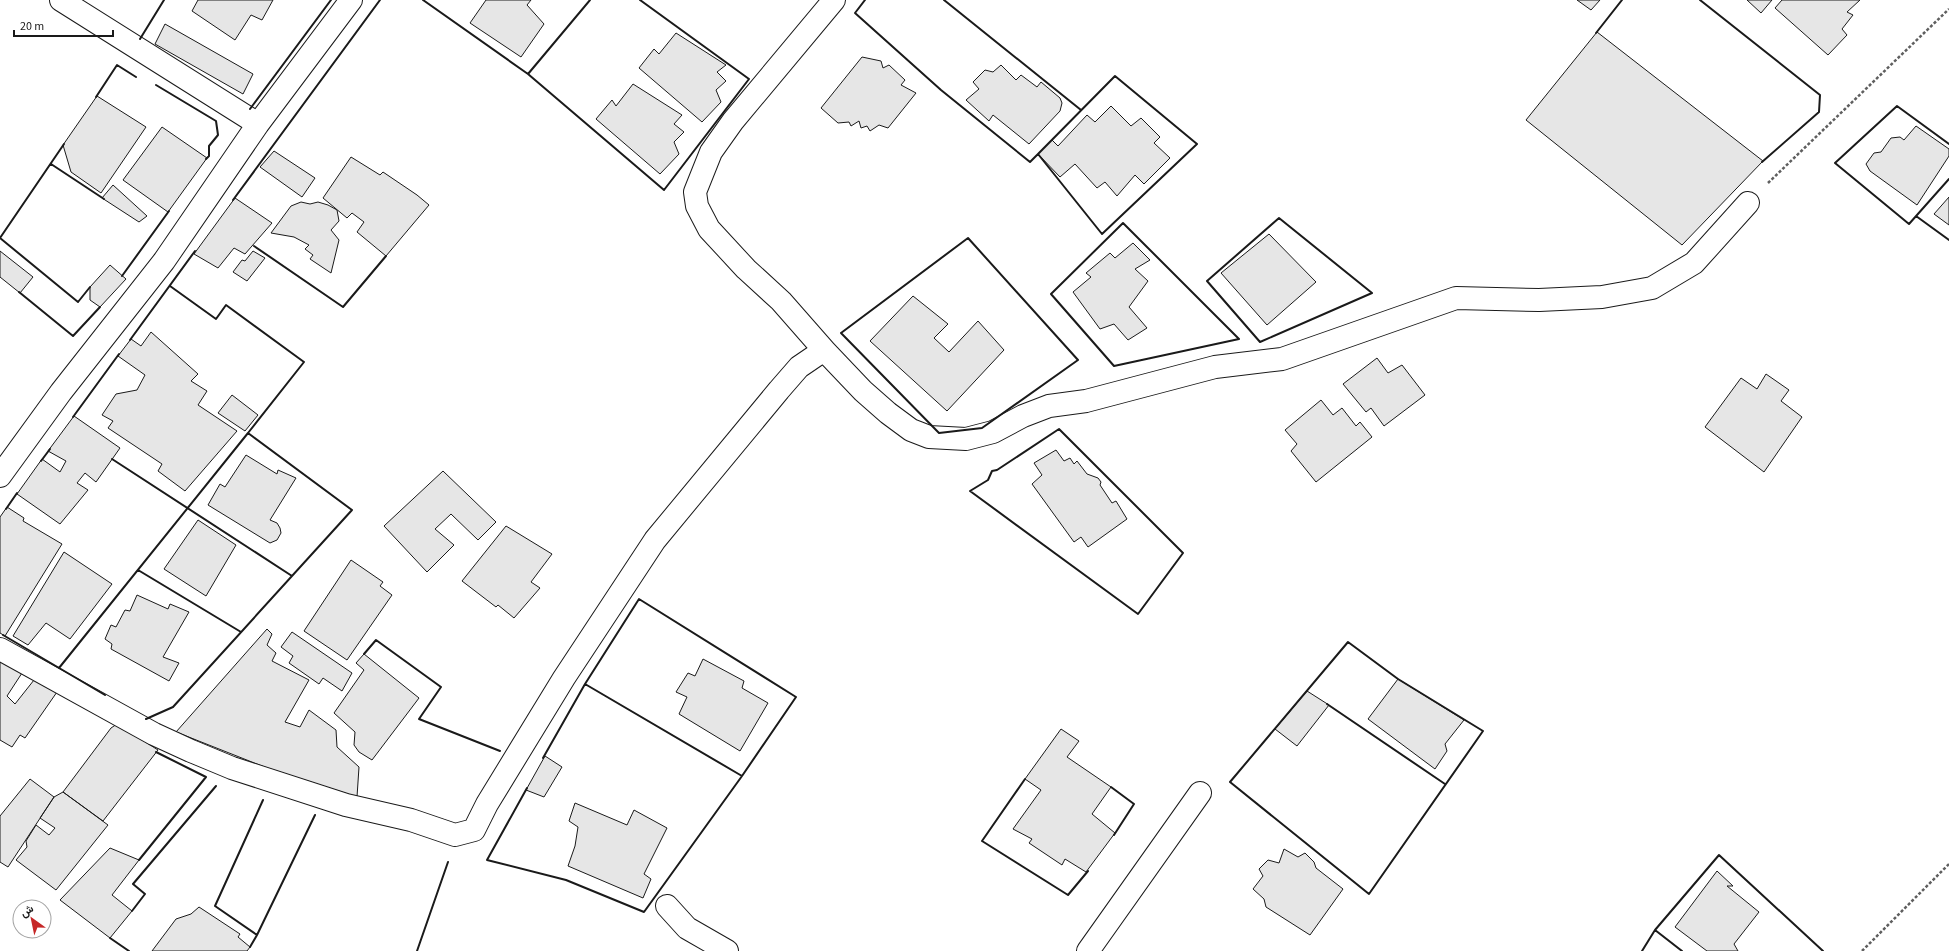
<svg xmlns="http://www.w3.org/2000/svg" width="1949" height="951" font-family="'Source Sans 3',Vazirmatn,sans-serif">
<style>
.building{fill:#e6e6e6;stroke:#1a1a1a}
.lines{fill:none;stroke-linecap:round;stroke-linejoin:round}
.minor-casing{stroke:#1a1a1a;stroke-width:24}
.path{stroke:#5f5f5f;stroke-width:2.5;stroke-dasharray:3 2;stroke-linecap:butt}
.minor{stroke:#fff;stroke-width:22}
.wall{stroke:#1a1a1a;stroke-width:2}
</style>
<rect width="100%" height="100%" fill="#fff"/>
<!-- building -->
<path class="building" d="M198 0H273L262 20 251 15 235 40 192 11Z
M486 0H531L527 5 544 24 521 57 470 23Z
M1577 0H1600L1591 10Z
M1747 0H1772L1761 13Z
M1782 0H1860L1847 12 1853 15 1842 29 1847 35 1828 55 1775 8Z
M165 24 253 74 243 94 155 44Z
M1597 32 1763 161 1682 245 1526 120Z
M676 33 726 65 717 72 726 81 716 90 721 102 702 122 639 68 654 49 659 54Z
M862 57 881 61 883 68 889 65 905 80 901 85 916 93 888 128 879 125 870 131 867 126 861 128 859 121 851 126 849 122 838 123 821 108Z
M1001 65 1016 80 1021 75 1037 87 1041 82 1060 98 1062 103 1060 111 1029 144 993 115 989 121 966 100 979 89 973 82 985 70 993 72Z
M633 84 682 115 674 124 684 132 674 142 679 154 660 174 596 119 612 100 616 106Z
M97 96 146 127 101 193 71 172 63 145Z
M1111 106 1131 126 1141 118 1160 137 1154 143 1170 158 1144 184 1135 175 1117 196 1105 182 1097 188 1075 164 1060 177 1038 154 1052 140 1058 146 1087 115 1095 122Z
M1916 126 1949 149V156L1917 205 1870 171 1866 164 1874 153 1881 152 1891 138 1900 137 1904 140Z
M162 127 207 158 168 212 123 180Z
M274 151 315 178 302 197 260 167Z
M351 157 380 175 383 172 417 195 429 205 386 256 357 232 364 222 352 213 347 218 323 198Z
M113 185 147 216 139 222 102 198Z
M1949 197V225L1934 214Z
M235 198 272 223 245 254 234 248 218 268 194 254Z
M301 202 310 204 318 202 328 205 337 210 339 221 331 230 339 240 331 273 310 259 313 255 305 249 309 245 294 237 271 233 291 206Z
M1269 234 1316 282 1267 325 1221 273Z
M1133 243 1150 260 1135 269 1148 281 1129 307 1147 328 1128 340 1114 324 1100 329 1073 292 1091 277 1086 273 1110 253 1115 258Z
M0 251 33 277 20 293 0 277Z
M253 251 265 258 247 281 233 272 242 260 245 261Z
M110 265 126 279 100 307 90 300V287Z
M913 296 948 324 934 338 949 352 978 321 1004 350 947 411 870 341Z
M151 332 198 374 191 381 207 391 198 405 237 431 185 491 158 471 162 464 108 428 113 421 102 415 116 394 137 390 145 375 118 356 131 339 141 346Z
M1377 358 1388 373 1402 365 1425 395 1384 426 1371 408 1366 412 1343 384Z
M1766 374 1789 390 1781 401 1802 417 1764 472 1705 427 1741 378 1757 389Z
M232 395 258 415 245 431 218 413Z
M1321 400 1333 415 1342 408 1356 426 1360 422 1372 437 1316 482 1291 451 1297 444 1285 430Z
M74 416 120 448 96 482 85 473 77 483 88 490 60 524 17 494 42 459 60 472 66 461 48 451Z
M1056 450 1064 461 1070 458 1074 464 1077 461 1087 474 1098 478 1101 482 1100 485 1112 503 1116 501 1127 519 1088 547 1081 537 1074 542 1032 484 1042 475 1034 463Z
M246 455 277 474 278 470 296 478 270 520 277 523 280 528 281 533 277 540 270 543 208 505 220 484 225 487Z
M443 471 496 522 478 540 451 514 435 529 454 545 427 572 384 526Z
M7 507 24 518 23 521 62 544 5 636 0 633V517Z
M198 520 236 545 206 596 164 569Z
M506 526 552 554 531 582 540 588 514 618 498 605 496 607 462 581Z
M64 552 112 584 70 639 46 623 28 645 13 636Z
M351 560 383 582 380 586 392 595 347 660 304 631Z
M137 595 168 609 170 604 189 612 163 657 179 663 169 681 111 649 112 644 105 639 111 625 116 627 125 610 130 611Z
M267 629 272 634 267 645 276 653 272 661 309 680 285 722 300 727 309 710 336 730 337 747 359 767 357 797 267 768 176 732Z
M292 632 352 673 342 691 323 678 319 684 289 663 293 656 281 647Z
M364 654 419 698 372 760 359 752 354 745 355 732 334 713 364 670 356 663Z
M703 659 744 681 742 688 768 703 740 751 679 714 687 697 676 692 688 673 695 676Z
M0 660 22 673 7 696 15 704 34 680 57 692 25 738 20 735 12 747 0 740Z
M1398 679 1464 720 1445 744 1447 751 1435 769 1368 719Z
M1307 691 1329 705 1297 746 1275 729Z
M117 724 158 750 103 821 63 792 111 728Z
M1061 729 1079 741 1067 757 1111 787 1092 814 1115 833 1086 872 1065 859 1062 865 1029 843 1032 839 1013 829 1041 790 1025 779Z
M545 756 562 767 544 797 526 790Z
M30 779 54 797 8 867 0 862V816Z
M63 792 108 825 56 890 16 860 27 847 26 841 36 825 49 835 55 828 40 818 54 797Z
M575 803 627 825 634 810 667 828 644 874 651 879 643 898 568 866 575 846 578 827 569 821Z
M110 848 139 860 112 895 132 911 110 938 60 900Z
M1284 849 1298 857 1305 853 1314 862 1316 868 1343 889 1310 935 1266 907 1264 899 1253 889 1263 876 1259 869 1268 860 1279 863Z
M1717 871 1733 886H1727L1759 912 1734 944 1738 951H1707L1675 927Z
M199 907 240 934 238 937 250 947 247 951H152L176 919 191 914Z"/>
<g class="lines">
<!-- minor casing -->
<g class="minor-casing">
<path id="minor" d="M61 0 258 124
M824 350 863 391 888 413 911 430 929 437 966 439 993 432 1023 416 1049 406 1086 401 1215 367 1282 359 1456 298 1539 300 1602 297 1652 288 1694 263 1748 203
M0 476 61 392 164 261 258 124 351 0
M0 649 154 734 191 751 232 768 346 805 411 820 455 835 474 830 487 804 564 678 655 540 779 390 799 367 824 350 781 301 746 269 709 229 697 206 695 192 711 152 733 121 834 0
M667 906 687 928 727 951
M1088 951 1200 793"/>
</g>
<!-- path -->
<path class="path" d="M1768 183 1949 9
M1862 951 1949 864"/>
<!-- minor -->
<use href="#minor" class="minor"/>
<!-- wall -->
<path class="wall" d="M423 0 528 74
M590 0 528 74 664 190 749 79 640 0
M865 0 855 13 941 90 1030 162 1038 154
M944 0 1081 110
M1700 0 1820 95 1819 112 1762 162
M1596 33 1622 0
M140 39 164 0
M1115 76 1197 144 1102 234 1038 154Z
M156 85 216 121 218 135 209 146V156L206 159
M96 97 117 65 136 77
M250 109 331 0
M1949 144 1897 106 1835 163 1909 224 1949 179
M51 164 104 199
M233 200 380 0
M1916 216 1949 240
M1279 218 1372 293 1260 342 1207 281Z
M1123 223 1239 339 1114 366 1051 294Z
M0 238 64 144
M0 238 78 302 90 287
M968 238 1078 360 982 428 939 433 841 333Z
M254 246 343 307 386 256
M122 276 169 211
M170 286 216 319 226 305 304 362 248 433
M19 292 73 336 100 307
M130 340 195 251
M73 417 119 354
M1059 429 1183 553 1138 614 970 491 988 480 992 471 997 470Z
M112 459 292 576
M41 461 50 449
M6 509 17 493
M138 570 241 632
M3 635 105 695
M1348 642 1398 679 1483 731 1369 894 1230 782Z
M364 654 376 640 441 687 419 719 500 751
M59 668 248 433 352 510 173 707 146 719
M1327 704 1445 784
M543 758 585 684 639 599 796 697 742 776 585 684
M1025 779 982 841 1068 895 1088 871
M1111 787 1134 804 1114 835
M527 788 487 860 566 880 644 912 742 776
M263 800 215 906 257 935 315 815
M139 860 206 777 156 752
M132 911 145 894 133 884 216 786
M110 938 129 951
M250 947 257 935
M417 951 448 862
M1642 951 1655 930
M1682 951 1655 930 1719 855 1823 951"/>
</g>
<!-- north arrow -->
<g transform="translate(32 919) rotate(327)"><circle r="19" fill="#ffffff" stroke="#a3a3a3"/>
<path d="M0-3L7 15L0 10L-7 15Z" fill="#c62828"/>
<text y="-6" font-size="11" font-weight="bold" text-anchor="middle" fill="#1a1a1a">ش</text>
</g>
<!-- scale -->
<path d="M14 30v6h99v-6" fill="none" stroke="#1a1a1a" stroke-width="2"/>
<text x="20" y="30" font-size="12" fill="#1a1a1a" stroke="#ffffff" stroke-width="3" paint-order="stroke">20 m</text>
</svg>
